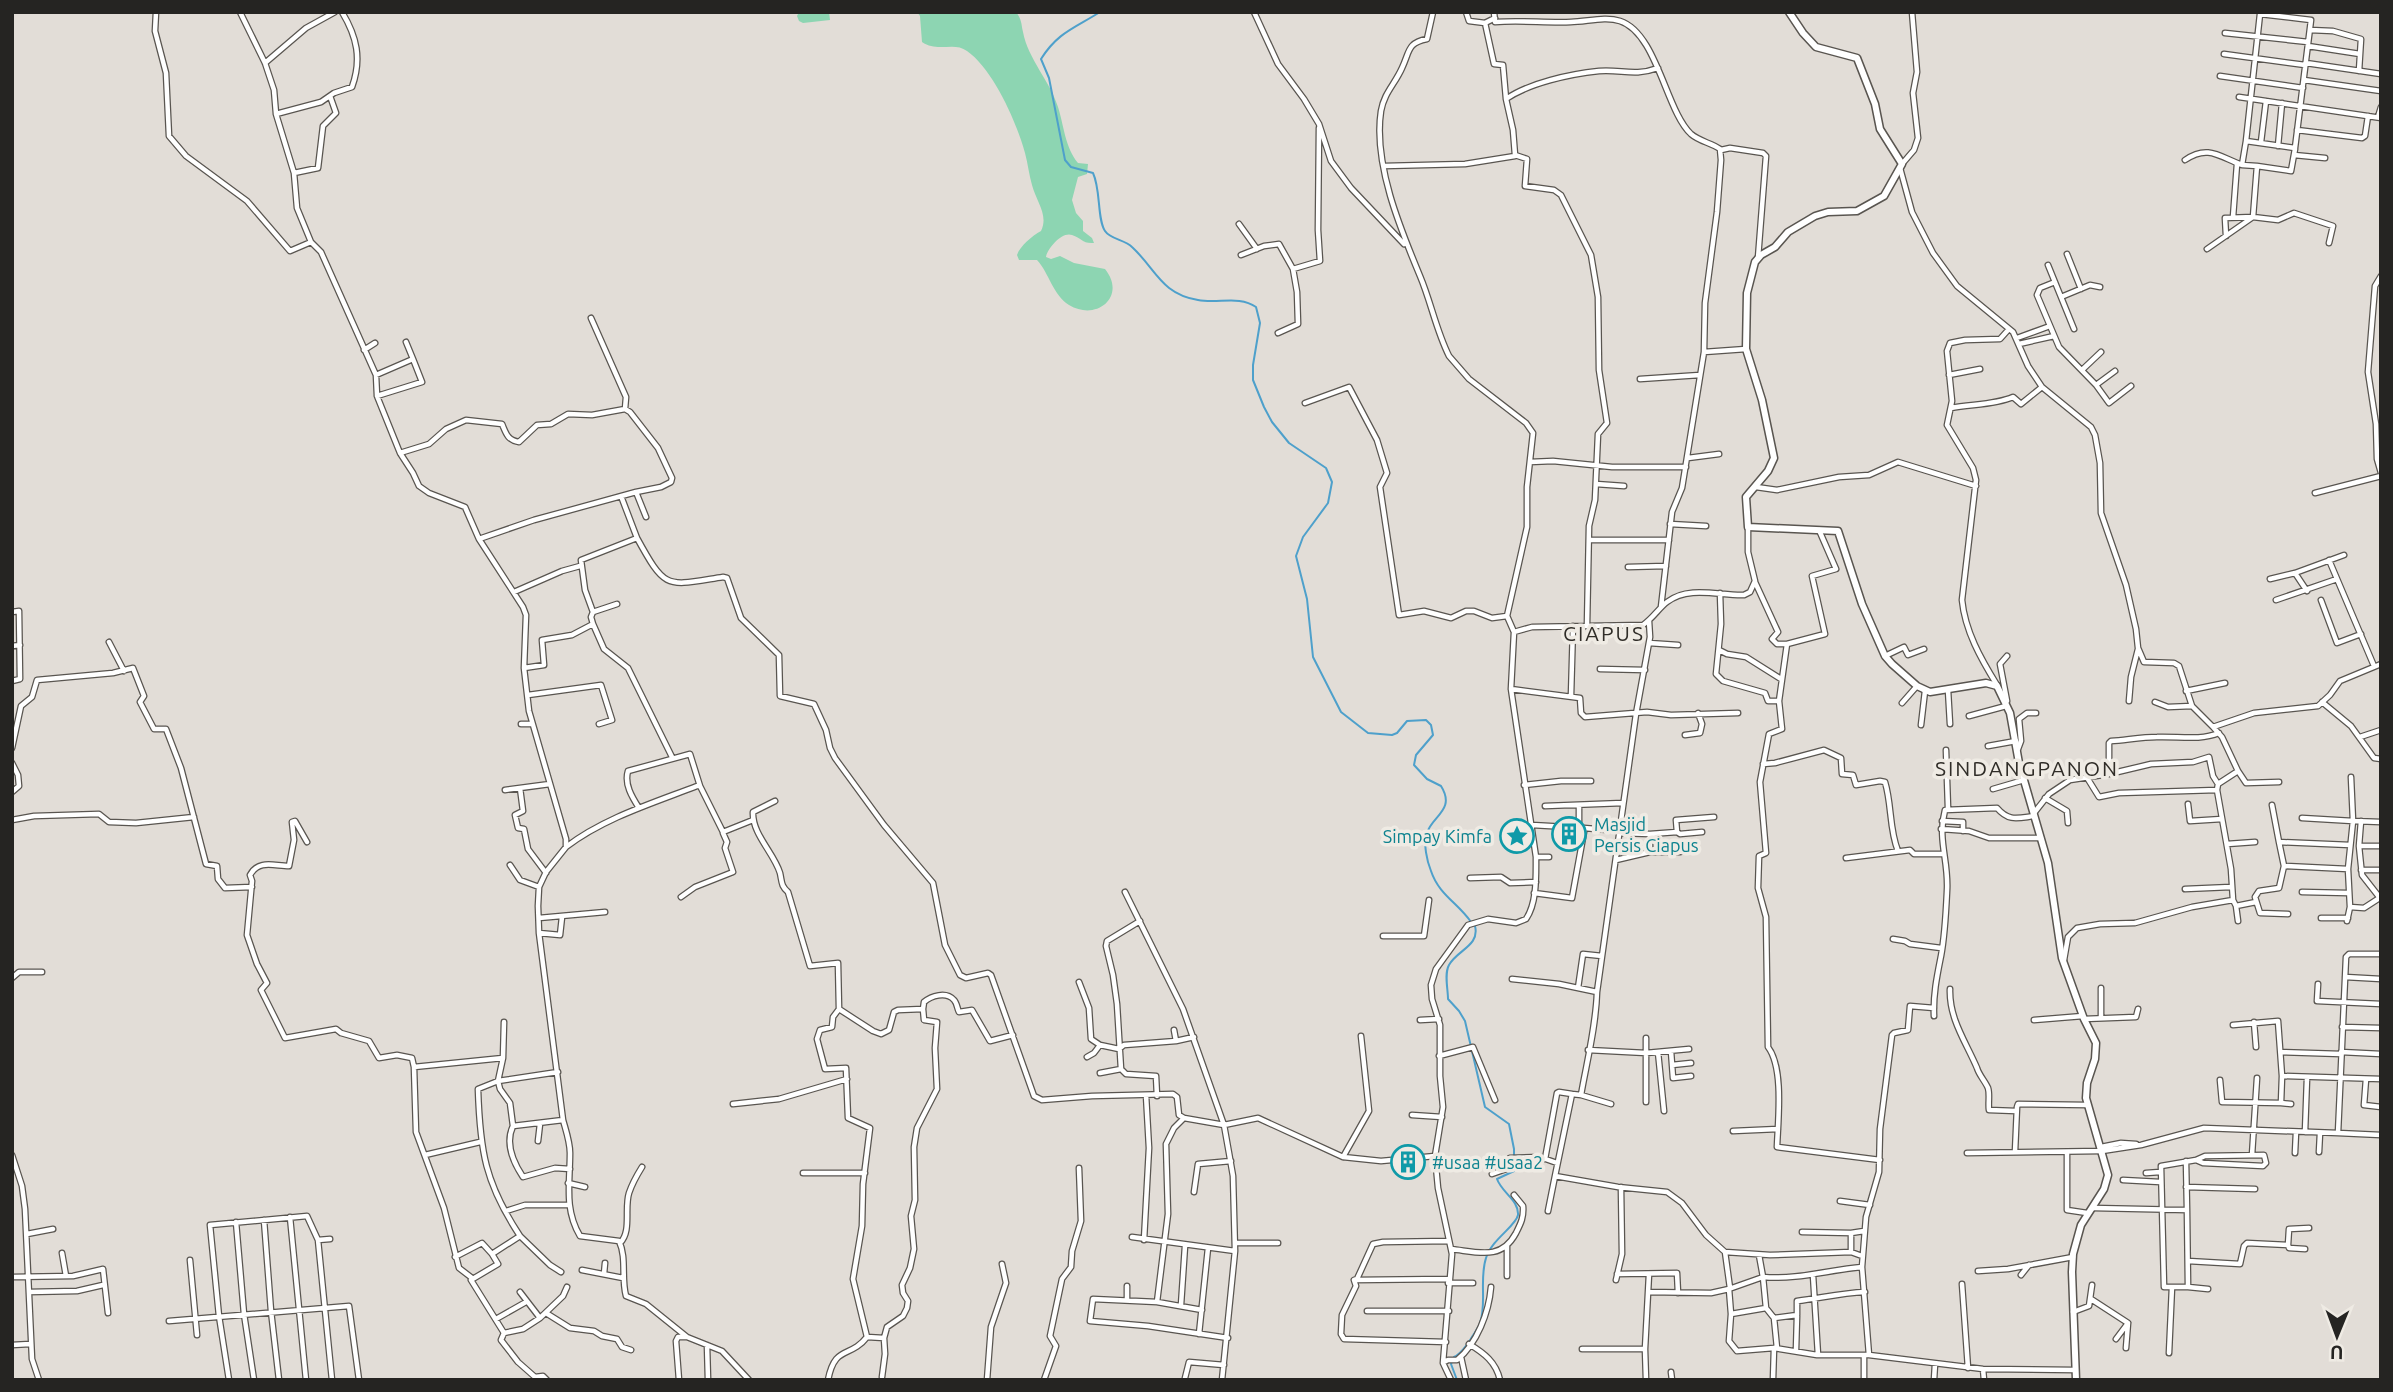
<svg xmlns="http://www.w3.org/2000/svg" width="2393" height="1392" font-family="Ubuntu,sans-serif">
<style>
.green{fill:#8dd5b2}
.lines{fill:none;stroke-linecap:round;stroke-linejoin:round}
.stream{stroke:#4ea0cb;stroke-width:2}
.minor-casing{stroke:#595550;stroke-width:7}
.tertiary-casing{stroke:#595550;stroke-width:9}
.minor{stroke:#fff;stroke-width:4.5}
.tertiary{stroke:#fff;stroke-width:6}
.labels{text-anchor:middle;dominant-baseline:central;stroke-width:7;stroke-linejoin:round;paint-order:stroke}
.culture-label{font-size:18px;fill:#0d838f;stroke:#efebe4;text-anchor:start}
.quarter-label{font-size:21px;letter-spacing:2px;fill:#302d28;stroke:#efebe4}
</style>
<rect width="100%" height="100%" fill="#e2ddd7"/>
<!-- green -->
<path class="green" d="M799 12H829L830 20 803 23 799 21 797 16Z
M917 12H1016C1022 20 1021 23 1023 32 1028 59 1050 81 1058 107 1064 126 1065 147 1078 163L1088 164 1087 174 1078 177 1072 200 1076 213 1083 221V231L1092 238 1094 243C1082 244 1082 238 1072 235 1062 231 1047 249 1046 257L1051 259 1060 256 1074 263 1105 269C1127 296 1097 322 1069 305 1053 295 1049 273 1037 260H1019L1017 255C1020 246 1032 236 1041 231 1049 215 1036 201 1032 185 1029 175 1028 164 1025 153 1017 123 993 69 967 51 954 41 938 53 922 42L920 16Z"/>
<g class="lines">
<!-- stream -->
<path class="stream" d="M1100 12C1075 28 1058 32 1041 59L1049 78 1065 160 1071 167 1093 173C1101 190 1097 219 1105 231 1110 239 1125 240 1132 247 1156 269 1161 294 1198 300 1218 304 1239 295 1256 307L1260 323 1253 365V380L1264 407 1272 422 1289 443 1326 468 1332 482 1328 503 1303 537 1296 556 1307 599 1313 657 1341 712 1368 733 1392 735 1397 733 1407 721 1426 720 1431 725 1433 735 1416 755 1414 765 1427 779 1441 786C1456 810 1432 816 1427 833 1423 844 1427 861 1431 871 1439 895 1458 903 1471 922
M1457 1380 1451 1364 1454 1357C1461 1354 1464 1348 1469 1342 1472 1336 1478 1329 1480 1323 1487 1304 1479 1279 1486 1258 1492 1239 1516 1226 1518 1215 1519 1200 1502 1193 1497 1179L1514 1171V1149L1509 1124 1485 1107 1465 1021 1459 1011 1448 999C1448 989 1444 974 1449 965 1457 950 1480 946 1475 926"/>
<!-- minor casing -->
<g class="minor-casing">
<path id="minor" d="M156 12 155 31 166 73 169 136 186 156 247 201 290 251 311 242
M240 12 265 63 274 90 276 114 294 173 297 208 311 242 321 252 376 375 377 396 400 453 413 473 419 486 429 493 465 507 479 539 523 607 526 615 524 668 529 711 566 839V847L546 872 539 887 538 906 539 933 563 1120C566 1131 570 1142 570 1153 570 1183 564 1209 580 1236L619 1241C627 1258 621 1278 626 1296L646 1304 687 1337 722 1351 749 1380
M1254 12 1278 64 1304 99 1319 124 1331 161 1351 188 1404 244
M1433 12 1427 39C1407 43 1410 51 1402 68 1395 84 1384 93 1381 111 1373 163 1400 228 1420 276 1431 302 1436 330 1449 356L1469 379 1526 423 1533 433 1527 487V527L1507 616 1514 632
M1466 12 1469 21 1485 23 1495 18
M1494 12 1495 22C1521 20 1545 23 1571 22 1586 22 1605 16 1620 21 1657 33 1666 111 1691 134 1699 141 1711 143 1720 149L1721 160 1717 212 1705 303 1704 352
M1485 23 1494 64 1503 65 1506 99
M2310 30 2333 31 2361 39 2359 71
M2225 33 2308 42
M2308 46 2360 54
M2224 54 2305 65
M265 63 306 28 335 12
M2306 63 2381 74
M2220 76 2303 88
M2304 80 2381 91
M2239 97 2381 118
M276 114 321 102 334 93 352 87C362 59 357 37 342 12
M2378 117 2381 107
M2297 130 2362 138 2365 136 2368 116
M2261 142 2266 101
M2278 146 2282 103
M1721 150 1730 148 1763 153 1766 156 1758 258
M2294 155 2325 158
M2185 160C2208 144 2220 157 2242 165
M1902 164 1914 150 1918 138 1913 93 1917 72 1912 12
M1384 166 1465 164 1515 156
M2257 166 2291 171 2295 149
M1900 168 1912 212 1933 253 1957 286 2013 332 2028 366 2042 387 2091 427 2095 435 2100 463 2101 513 2126 585 2136 629 2138 648 2144 662 2174 663 2179 666 2192 706 2213 727
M294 173 318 168 323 126 336 113 330 96
M2233 217 2237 164
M1239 224 1257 249
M2226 236 2225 218 2253 217 2278 220 2294 213 2333 226 2329 243
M2207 249 2253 217 2257 166 2242 165 2246 141 2295 148 2311 20 2260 14 2246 141
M2067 254 2081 289
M1241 255 1264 246 1279 244 1293 269
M2048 265 2074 329
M2381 276 2375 286 2368 372 2376 424 2377 459 2381 473
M2055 282 2040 288 2037 295 2059 347 2096 385 2109 403 2131 386
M2061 297 2090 285 2100 287
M591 318 626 397 625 409
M1278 333 1298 324 1297 292 1293 269 1320 261 1318 230 1319 128
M2017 338 2050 326
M2019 344 2054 336
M364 350 375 343
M2082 370 2101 352
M376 375 413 359 406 342
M1949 375 1980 369
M1640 379 1700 375
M2096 385 2115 371
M377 396 422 382 413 359
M1305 403 1349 387 1377 440 1387 473 1380 487 1399 615 1424 611 1451 618 1466 611H1474L1492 618 1507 616
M1951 408C1971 404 1995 405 2013 397L2021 404 2042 387
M400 453 429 444 446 429 466 420 502 424C506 433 507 440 519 442L537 425 551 424 568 414 592 415 625 409 630 412 658 448 672 478 671 482 661 487 636 492
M1688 458 1719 454
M1530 462 1553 461 1612 467H1686
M1596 484 1624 486
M1756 487 1777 490 1839 477 1869 475 1898 462 1976 486
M2315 493 2381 476
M1670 524 1706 526
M1819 530 1836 569 1812 576 1825 634 1787 644 1779 701 1782 729 1769 734 1760 782 1766 853 1759 856 1758 888 1766 917 1768 1047C1784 1068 1778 1120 1777 1147L1880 1160
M637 538C666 591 666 586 723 577L727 578 741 618 779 655 780 696 814 704 826 730 830 748 835 758 884 825 933 883 945 945 960 975 966 978 988 973 991 975 1034 1096 1042 1100 1092 1096 1173 1094 1177 1097 1179 1115 1184 1118 1224 1125 1258 1118 1343 1157 1381 1161 1435 1156
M479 539 534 520 636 492 646 517
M1589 540H1669
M2329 560 2374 666
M1628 567 1666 566
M2295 573 2307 591
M2270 579 2295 573 2344 555
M1755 582 1778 632 1772 639 1777 644H1787
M514 592 562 571 580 566
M1720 593 1721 624 1716 674 1723 681 1765 693 1768 701H1779
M2276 600 2337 579
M2321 600 2337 643 2361 634
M1661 607 1672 512 1682 488 1704 352 1746 349
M12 612 19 611 20 679 12 681
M593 612 617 604
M1649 621 1650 637 1636 714 1597 992C1596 1026 1587 1061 1581 1095L1572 1094 1555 1176 1618 1187 1667 1192 1682 1203 1706 1235 1725 1252 1770 1255 1851 1252
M593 624 604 649 628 668 672 757
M1587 626 1589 526 1595 500 1598 434 1607 423 1599 370 1598 297 1591 255 1561 195 1554 190 1525 186 1527 159 1515 155 1513 130 1506 99C1529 83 1570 74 1599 71 1622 69 1633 77 1658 68
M109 642 124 671
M1649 643 1678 645
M12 646 20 645
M1719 650 1727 654 1746 657 1781 679
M1885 656 1904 647 1908 655 1924 649
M2007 656 2000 664 2007 701
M524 668 544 665 542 640 572 635 593 624 591 617 593 612 585 590 581 560 637 538 621 496
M1600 669 1645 670
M1997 685C1981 659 1965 631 1962 600L1976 480 1973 468 1947 425 1952 401 1947 351 1950 343 1965 340 2000 339 2009 329
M1511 689 1580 698 1581 713 1585 717 1647 712 1671 715 1738 713
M1948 690 1950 724
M2186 691 2225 683
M528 695 601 685 612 720 599 724
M1571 696 1573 626
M2129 701 2131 677 2138 649
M2155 702 2168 707 2192 706
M2322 702 2351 726 2374 758 2381 759
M1902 703 1917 686
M1969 716 2006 706
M521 724H532
M1921 725 1925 691
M1685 735 1700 733 1702 724 1698 713
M2360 737 2381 730
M1988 746 2016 741
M12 748 21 706 32 697 37 680 113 673 133 668 144 696 140 702 154 729H166L181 768 206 864 217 866 218 879 225 888 252 887
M2018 749 2021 741 2019 719 2027 713H2036
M1946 750 1948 808
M12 763 18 775 19 786 12 792
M1763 764 1775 763 1824 750 1841 758 1842 774 1853 775 1856 785 1880 781 1885 782C1892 805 1889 829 1898 851
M2238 771 2246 783 2279 782
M2109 774 2151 764 2193 762 2209 757 2213 776 2218 784
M2086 776 2099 797 2119 793 2217 790
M1524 785 1561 781H1591
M520 788 523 811 515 815 518 828 524 829 528 849 546 873
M1993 789 2024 780
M505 790 550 784
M2045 798 2067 811 2068 823
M775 801 753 812C752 834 774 853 780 873 782 882 781 886 788 892L810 966 838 963 839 1009 873 1031 881 1034 889 1030 894 1012 898 1010 923 1009 924 1020 937 1022 935 1048 937 1089 917 1128 914 1147 915 1200 911 1216 914 1249 910 1268 902 1285 903 1293 908 1301 907 1308 903 1316 887 1327 884 1338 885 1354 882 1377
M2188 804 2190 821 2222 819
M1579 805V827
M2272 805 2279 842
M1545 806 1623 803
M639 808C632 797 624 784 628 771L690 754 700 786
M2034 813 2049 794 2070 780 2109 774V743L2111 741C2126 740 2142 737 2157 737 2178 736 2199 741 2219 733
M2302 818 2353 821 2351 777
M12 820 34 816 99 814 109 822 136 823 194 817
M1942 821 1963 822V831
M2361 821 2359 846 2362 875 2380 898
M2381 822 2353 821 2348 869 2350 907 2364 908 2381 897
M1532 825 1584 828V832L1572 898 1534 893
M1584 828 1620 831
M1941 829 1969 831 1989 838H2041
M1677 832 1680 834 1702 832
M1619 833 1650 834V852H1680
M1650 834 1677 832 1676 820 1714 817
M307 842 295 821 292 822 294 840 289 866C274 866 259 859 250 875L252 881 247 935 257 964 267 983 261 990 285 1038 336 1029 341 1033 369 1041 379 1058 397 1055 412 1058 414 1067 503 1058
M2227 844 2255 842
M2359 846H2381
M566 847C604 818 653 803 697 786H700L723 832 753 820
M1536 857H1549
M1846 858 1910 850 1914 854H1944
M1616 860 1650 852
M510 865 520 880 539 887
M2284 866 2348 869
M2361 870H2381
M1470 878 1501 877 1510 883 1536 882
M2185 889 2231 887
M1125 892 1183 1009 1224 1125 1229 1153 1233 1176 1235 1251 1222 1380
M2302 892 2348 893
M681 897 695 887 733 872 725 848 727 842 723 833
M2256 902 2236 906 2233 900 2231 869 2217 790 2218 784 2238 771 2222 737 2213 727 2254 713 2318 706 2330 695 2340 681 2381 664
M2236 906 2238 921
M2288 914 2260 913 2255 897 2259 891 2279 888 2284 866 2279 842 2350 845
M539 918 605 912
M2321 918H2348
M1140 921 1107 941 1106 946 1113 975 1117 1004 1121 1069 1126 1074 1156 1076 1157 1096
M2347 921 2350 907
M539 933 560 935 562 917
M1383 936H1424L1429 900
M1893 939 1905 941 1910 944 1941 948
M2064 960 2068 937 2077 928 2100 924 2135 923 2192 907 2233 900
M2345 977 2381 979
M12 978 19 972H42
M1512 979 1559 984 1597 992
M1079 982 1089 1008 1091 1039 1100 1045 1119 1049 1124 1045 1176 1041 1174 1030
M2318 984 2317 1001 2381 1004
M1578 988 1583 954 1602 956
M1950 989C1949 1019 1966 1042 1977 1068 1979 1075 1985 1081 1988 1088 1990 1094 1988 1103 1989 1110L2016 1111
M923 1009 924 1002C931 996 946 991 954 1000 957 1003 957 1008 959 1012L972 1010 990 1041 1013 1035
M1934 1016C1933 995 1937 976 1941 956 1945 935 1946 912 1947 891 1949 861 1937 840 1945 810L1997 808C2009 822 2018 818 2034 816
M2101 1018V988
M2084 1019 2136 1017 2138 1009
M1420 1020 1439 1019
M2034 1020 2083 1016
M504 1022 503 1058 498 1081 500 1089 510 1103 513 1126 563 1120
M2254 1022 2256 1047
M2233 1025 2278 1021 2282 1076 2381 1079
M2342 1027 2381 1028
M1646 1038V1102
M1176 1041 1194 1037
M1588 1050 1646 1053 1689 1049
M1671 1051 1673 1078 1691 1076
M1658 1052 1664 1111
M2281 1052 2341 1054
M2341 1052 2381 1054
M1439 1056 1473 1047 1495 1100
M1087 1057 1094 1053 1100 1045
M1672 1065 1691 1063
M414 1067 416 1132 444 1208 459 1268 472 1278
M1100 1073 1121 1069
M2366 1079 2364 1105 2381 1107
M2220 1080 2222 1102 2281 1103 2282 1076
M1581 1095 1611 1104
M2281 1103 2291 1104
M733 1104 779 1099 847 1079
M1412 1115 1442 1117
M513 1126C505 1143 513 1162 523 1177L555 1168 570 1169
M1733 1131 1778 1129
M2305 1132 2307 1078
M2338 1133 2381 1135
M538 1141 540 1124
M2101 1147 2121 1143 2136 1144
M2015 1152 2017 1107 2018 1104 2087 1105
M2319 1152 2320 1133
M1967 1153 2102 1151 2141 1145 2204 1128 2338 1133 2346 957 2349 954H2381
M2295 1153 2296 1132
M2067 1154V1210L2087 1213
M12 1155 22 1186 25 1209 32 1359 39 1380
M425 1155 480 1142
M2252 1155 2257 1078
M1343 1157 1369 1111 1361 1036
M1545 1159 1557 1093 1559 1092 1572 1094
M2186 1161 2187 1210
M803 1173H865
M2146 1173 2160 1172
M1492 1174 1512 1167 1510 1158 1540 1157 1557 1163
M2123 1180 2160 1182
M568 1183 585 1187
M2186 1187 2255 1189
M1194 1192 1198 1164 1231 1161
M1840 1201 1870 1205
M2093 1208 2187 1210 2188 1287 2208 1289
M506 1211 525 1205H568
M1548 1211 1555 1176
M290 1217 306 1380
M264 1220 271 1311 279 1380
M236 1222 244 1314 254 1380
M1802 1232 1851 1233 1864 1231
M1851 1233V1252L1862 1256
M27 1234 53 1229
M520 1236 550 1265 561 1272
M1132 1237 1235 1251
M318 1240 330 1239
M1144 1240 1149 1148 1146 1095
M620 1243C632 1231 624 1209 629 1193 632 1184 637 1175 642 1167
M1235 1243H1278
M2288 1245 2289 1229 2309 1228
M1507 1246V1276
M1451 1249C1478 1252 1501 1261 1516 1233 1521 1223 1524 1217 1523 1206L1514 1195
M1725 1252 1730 1288
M62 1253 66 1276
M492 1254 498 1264 471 1280 504 1333 523 1329 540 1318
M1759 1255 1763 1277 1729 1289 1731 1314 1729 1341 1737 1351 1774 1348 1817 1355H1869
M455 1257 482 1243 492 1254 520 1236C485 1183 480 1151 478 1089L498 1081 558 1072
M190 1260 197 1335
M2188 1261 2240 1264 2244 1246 2247 1243 2288 1245 2289 1248 2305 1249
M1862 1267 1866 1217 1879 1172 1880 1129 1892 1035 1894 1033 1908 1030 1910 1006 1934 1008
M582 1270 623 1278
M1978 1271 2008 1269 2073 1257
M604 1274 605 1263
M1617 1274 1677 1273 1678 1293
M1813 1275 1818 1355
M2021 1275 2029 1265
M12 1277 73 1276 103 1269 108 1313
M1355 1280 1448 1279
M1616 1280 1622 1254 1621 1187
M1448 1283H1473
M1962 1284 1968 1368
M1127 1286V1299
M2172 1287H2164L2161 1166 2196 1160 2203 1163 2263 1166 2266 1163 2264 1155 2205 1156 2196 1160
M29 1292 77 1291 103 1285
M520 1292 540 1318 563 1296 567 1287
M1649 1292 1711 1293 1729 1289
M1865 1292C1841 1293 1821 1298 1797 1301V1315L1774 1318 1766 1308 1763 1277C1797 1280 1828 1270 1862 1267L1869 1355 1983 1369 2075 1370
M2091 1299 2128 1323 2126 1348
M1157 1302 1168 1214 1166 1144 1174 1128 1184 1118
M1181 1305 1185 1246
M1202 1310 1157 1302 1093 1299 1090 1321 1148 1326 1228 1338
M1367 1311H1449
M2073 1312 2089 1306 2092 1285
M546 1313 570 1328 594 1331 602 1336 617 1339 622 1347 631 1350
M1731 1314 1766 1308
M1774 1318 1777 1348
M496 1319 526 1302
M169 1321 349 1306 359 1380
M504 1333 501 1340 518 1362 535 1377 543 1376 547 1380
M1199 1334 1208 1248
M867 1337 884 1338
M2116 1339 2128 1323
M1446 1342 1344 1339 1341 1334 1342 1315 1356 1286 1354 1280 1357 1279 1373 1244 1383 1242 1449 1241
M1469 1344C1484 1353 1496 1362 1500 1380
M12 1345 30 1344
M707 1345 708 1380
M1582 1349H1645
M1796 1350 1797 1316
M2169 1353 2172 1287H2188
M1864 1355V1380
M1461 1357 1466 1380
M1444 1362 1448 1360H1457C1477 1344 1489 1312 1491 1287
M1983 1369 1984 1380
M1671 1372 1672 1380
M1185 1378 1189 1362 1224 1365
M229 1380 219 1316 210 1225 307 1216 318 1240 332 1380
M679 1380 676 1341 678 1337H687
M828 1380C835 1344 850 1359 867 1337L853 1279 862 1226 863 1184 870 1128 848 1118 846 1068 825 1069 817 1039 820 1030 832 1027 833 1017 839 1009
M987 1380 991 1327 1006 1283 1002 1264
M1044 1380 1056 1346 1050 1336 1062 1279 1071 1267 1072 1251 1081 1221 1079 1168
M1451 1380 1443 1363 1452 1254 1438 1188 1435 1156 1443 1107 1440 1076V1025L1432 999 1431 985 1436 969 1468 925 1488 919 1516 923 1526 919C1537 903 1536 877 1536 857L1511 689 1514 632 1532 627 1643 625C1653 618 1659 608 1667 602 1689 585 1720 596 1744 595L1750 592 1755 581 1748 552V527
M1646 1380 1645 1349 1649 1274
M1773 1380 1774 1348
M1934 1380 1935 1364"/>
</g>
<!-- tertiary casing -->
<g class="tertiary-casing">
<path id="tertiary" d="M1789 12 1803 33 1816 47 1857 58 1875 104 1880 129 1902 164 1884 196 1857 211 1828 212 1815 216 1788 232 1775 247 1761 255 1755 262 1747 293 1746 349 1762 400 1774 458 1768 471 1746 497 1748 527 1838 531 1862 604 1885 656 1892 664 1917 686 1930 692 1986 683 1997 686 2010 713 2019 763 2048 863 2062 958 2084 1019 2096 1043 2095 1059 2087 1083 2086 1098 2108 1175 2104 1189 2081 1225 2073 1254 2072 1272 2076 1380"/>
</g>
<!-- minor -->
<use href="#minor" class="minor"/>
<!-- tertiary -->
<use href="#tertiary" class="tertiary"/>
</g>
<!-- icons -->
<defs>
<g id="building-ring" transform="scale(1.75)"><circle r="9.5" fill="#efebe4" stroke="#0f9aa8" stroke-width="1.5"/><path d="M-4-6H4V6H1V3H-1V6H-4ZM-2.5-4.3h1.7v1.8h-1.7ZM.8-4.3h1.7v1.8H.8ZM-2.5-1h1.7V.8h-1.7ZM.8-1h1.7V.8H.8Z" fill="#0f9aa8"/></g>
<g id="sight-ring" transform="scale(1.75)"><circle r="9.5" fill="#efebe4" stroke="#0f9aa8" stroke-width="1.5"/><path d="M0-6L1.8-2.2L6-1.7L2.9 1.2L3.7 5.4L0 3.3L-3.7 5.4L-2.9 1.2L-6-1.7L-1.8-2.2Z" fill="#0f9aa8"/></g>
</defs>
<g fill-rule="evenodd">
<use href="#building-ring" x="1569" y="834"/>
<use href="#sight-ring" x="1517" y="836"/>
<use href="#building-ring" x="1408" y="1162"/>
</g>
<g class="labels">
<!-- culture labels -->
<g class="culture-label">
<text x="1594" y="824">Masjid<tspan x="1594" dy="21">Persis Ciapus</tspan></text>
<text x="1492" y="836" text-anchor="end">Simpay Kimfa</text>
<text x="1432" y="1162">#usaa #usaa2</text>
</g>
<!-- quarter labels -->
<g class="quarter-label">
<text x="1604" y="633">CIAPUS</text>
<text x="2027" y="768">SINDANGPANON</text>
</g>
</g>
<!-- border -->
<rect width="2393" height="1392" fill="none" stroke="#252422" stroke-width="28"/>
<!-- north arrow -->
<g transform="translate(2337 1336) rotate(181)" stroke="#efebe4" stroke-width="5" paint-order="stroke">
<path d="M0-5L12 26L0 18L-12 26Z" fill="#252422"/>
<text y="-10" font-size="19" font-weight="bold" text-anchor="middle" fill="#252422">U</text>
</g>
</svg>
